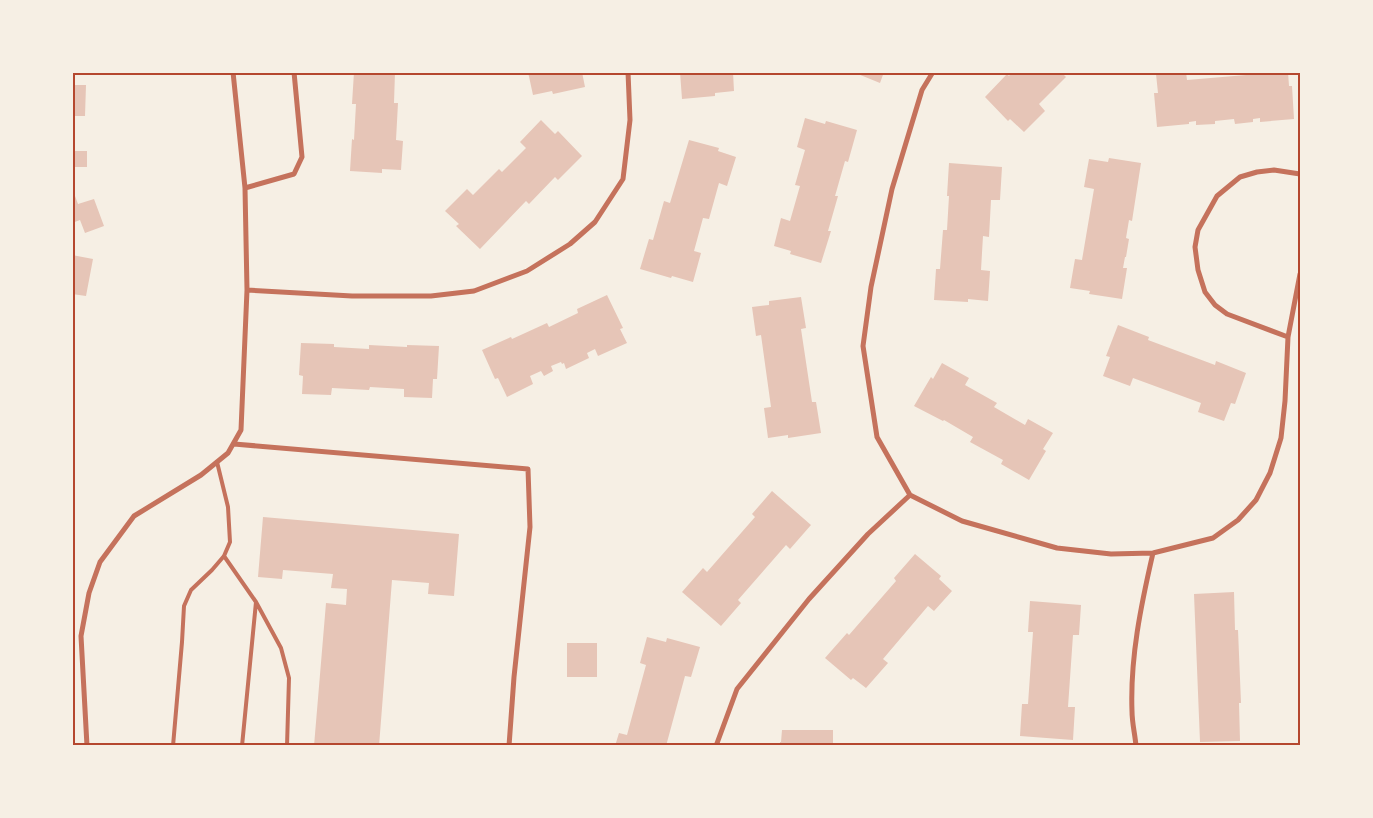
<svg xmlns="http://www.w3.org/2000/svg" width="1373" height="818" font-family="Karla,sans-serif">
<style>
.building{fill:#e6c5b7}
.lines{fill:none;stroke-linecap:round;stroke-linejoin:round}
.service{stroke:#c5725c;stroke-width:4}
.minor{stroke:#c5725c;stroke-width:5}
.neatline{fill:none;stroke:#b5482f;stroke-width:2}
</style>
<rect width="100%" height="100%" fill="#f6efe4"/>
<!-- building -->
<path class="building" d="M354 72H395L394 103H398L396 140 403 141 401 170 382 169V173L350 171 352 139 354 140 356 104H352Z
M528 72H582L585 87 553 94 552 91 533 95Z
M680 72H733L734 91 715 93V96L682 99Z
M853 72H884L880 83Z
M1012 72H1066L1064 75 1066 77 1039 104 1045 111 1024 132 1010 119 1008 121 985 97 1007 74 1009 76Z
M1171 72H1186L1187 80 1258 74V72H1288L1289 86H1292L1294 119 1260 122V118L1253 119V122L1235 124 1234 119 1215 121V124L1196 125V121L1189 122V124L1157 127 1154 93H1158L1156 74Z
M72 85H86L85 116H72Z
M805 118 825 124 826 121 857 130 848 162 845 161 835 196H838L828 231H831L821 263 790 254 791 251 774 246 781 218 790 221 800 186 795 185 805 150 797 147Z
M541 120 555 134 558 131 582 156 558 180 555 177 529 204 526 201 480 249 456 226 459 224 445 211 467 189 473 195 499 169 502 172 526 148 520 142Z
M689 140 719 148 718 151 736 157 727 186 719 183 709 219 703 218 694 251 701 253 693 282 672 276 671 278 640 269 649 239 653 240 664 201 670 203Z
M72 151H87V167H72Z
M1109 158 1141 163 1132 221 1129 220 1126 238 1129 239 1126 257H1125L1123 268H1127L1122 299 1089 294 1090 291 1070 288 1075 259 1082 260 1094 189 1084 187 1089 159 1108 162Z
M949 163 1002 167 1000 200H991L989 237 983 236 981 270 990 271 988 301 968 299V302L934 300 936 269H940L943 230H947L949 196H947Z
M72 188 78 204 94 199 104 226 85 233 80 220 72 223Z
M72 255 93 259 86 296 72 294Z
M607 295 623 328 620 329 627 343 598 356 595 349 587 353 589 358 566 369 564 363 562 364 561 362 551 366 553 371 544 376 541 371 530 376 533 384 507 397 498 378 495 379 482 350 511 337 512 339 547 323 549 327 578 313 577 309Z
M801 297 806 328 801 329 812 402H816L821 433 788 438V435L768 438 764 408 771 407 761 335 756 336 752 307 769 305V301Z
M1118 325 1149 337 1148 340 1215 365 1216 361 1246 373 1235 404 1231 403 1224 421 1198 412 1201 403 1133 378 1130 386 1103 376 1110 357 1106 356Z
M301 343 334 344V347L369 349V345L407 347V345L439 346 437 379H433L432 398 404 397V389L370 387 369 390 332 388 331 395 302 394 303 376 299 375Z
M942 363 969 378 965 385 997 403 994 407 1025 425 1028 419 1053 433 1043 449 1046 451 1029 480 1001 464 1003 460 970 442 973 437 944 420 943 421 914 406 931 377 933 379Z
M772 491 811 525 790 549 786 545 738 600 741 603 721 626 682 592 703 568 707 572 755 517 752 514Z
M263 517 459 534 454 596 428 594 429 583 392 580 379 746H314L326 603 346 605 347 589 331 588 333 574 283 570 282 579 258 577Z
M915 554 941 576 939 579 952 591 934 611 928 606 883 659 888 663 866 688 853 678 851 680 825 658 847 633 849 635 896 581 894 578Z
M1234 592 1235 630H1238L1241 703H1239L1240 741 1200 742 1194 594Z
M1030 601 1081 605 1079 635H1073L1068 707H1075L1073 740 1020 736 1022 704H1028L1033 632H1028Z
M647 637 666 642 667 638 700 647 691 677 685 676 666 746H615L619 733 627 735 646 665 640 663Z
M567 643H597V677H567Z
M782 730H833V746H780V742H781Z"/>
<g class="lines">
<!-- service -->
<path class="service" d="M224 556 256 602 281 648 289 678 287 746
M173 746 182 642 184 606 191 590 212 570 224 556 230 542 228 507 217 462
M242 746 256 602"/>
<!-- minor -->
<path class="minor" d="M933 72 922 90 892 189 871 287 863 346 877 437 910 495 962 521 1057 548 1111 554 1153 553 1213 538 1238 520 1256 500 1270 473 1281 438 1285 401 1288 337 1300 274
M245 188 294 174 302 157 294 72
M247 290 352 296H431L474 291 527 271 570 244 595 222 623 179 630 120 628 72
M1288 337 1227 314 1215 305 1205 292 1198 270 1195 247 1198 230 1217 196 1240 177 1257 172 1274 170 1300 174
M234 444 528 469 530 527 514 677 509 746
M87 746 81 636 89 593 100 562 134 516 201 475 228 453 241 430 247 290 245 188 233 72
M716 746 737 689 809 599 868 534 910 495
M1136 746C1135 734 1132 723 1132 711 1130 658 1141 605 1153 553"/>
</g>
<!-- border -->
<rect width="1373" height="818" fill="none" stroke="#f6efe4" stroke-width="148"/>
<rect x="74" y="74" width="1225" height="670" class="neatline"/>
</svg>
